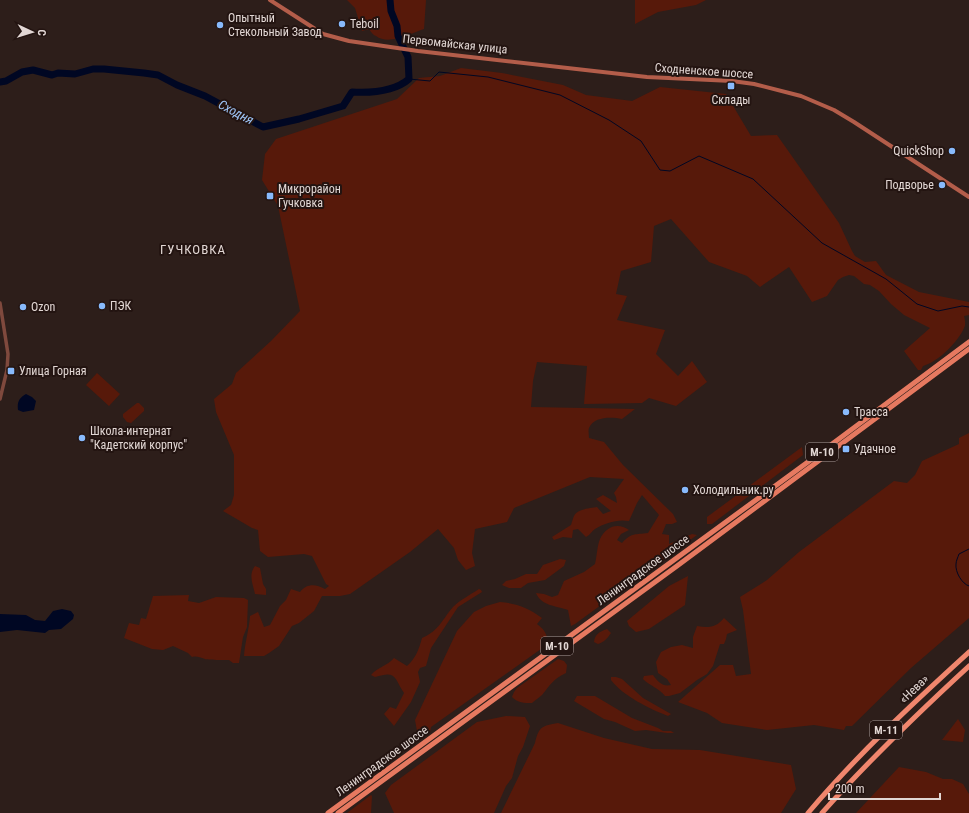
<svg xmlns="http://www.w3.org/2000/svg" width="969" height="813" font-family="'Roboto Condensed',sans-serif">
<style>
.green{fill:#57190a}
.water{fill:#000723}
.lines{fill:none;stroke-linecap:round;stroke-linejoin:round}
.stream{stroke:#000723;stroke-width:1}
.river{stroke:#000723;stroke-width:7}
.tertiary{stroke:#7f493d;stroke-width:3.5}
.secondary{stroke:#b35d4a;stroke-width:4}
.trunk{stroke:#e67960;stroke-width:5}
.motorway{stroke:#f0866d;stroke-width:5}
.poi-dot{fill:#88bafc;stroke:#231411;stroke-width:1.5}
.labels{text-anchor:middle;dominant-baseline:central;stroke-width:4;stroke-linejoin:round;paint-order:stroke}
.shield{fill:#231411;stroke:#a99c9a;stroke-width:1}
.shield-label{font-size:11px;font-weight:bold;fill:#e2d7d4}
.poi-label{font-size:12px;fill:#e2d7d4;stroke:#231411;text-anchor:start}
.street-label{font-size:12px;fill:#e2d7d4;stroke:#231411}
.water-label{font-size:13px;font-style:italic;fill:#9fc7fa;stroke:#231411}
.neighbourhood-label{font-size:13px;letter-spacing:1px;fill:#e2d7d4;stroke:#231411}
</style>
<rect width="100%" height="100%" fill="#2d1e1a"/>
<!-- green -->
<path class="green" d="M347 0H426L424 29C411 33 389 46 376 36 373 35 371 32 369 29L362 31 355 8Z
M635 0H706L696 5 658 12 635 24Z
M461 68 502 73 563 85 586 95 632 101 660 87 726 94 751 136 777 135 839 223 852 251 855 256 865 262 876 261 886 275 919 292 969 302V315L964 316C965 320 966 325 964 328 958 342 938 362 923 366L921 370H918L904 351 930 328 904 315 891 304 879 291 870 285 864 284 854 276 849 275 843 277 838 280 827 296 812 302 789 267 760 287 747 276 709 262 671 219 654 226 651 262 621 271 616 294 627 296 617 320 665 330 656 354 678 376 692 361 707 382 676 406 649 398 642 403 584 404 587 366 537 362 533 381 531 407 635 409 622 419C612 417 594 416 589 428 588 430 589 435 589 438L604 442 623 465 673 514 677 522 672 524H666L662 534 669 535V544L692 534 697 535 575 624 571 626 568 610C557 606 541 606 536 593L544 594 552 597 558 595 564 581 584 572 595 564C597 556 597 546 600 539 606 526 618 522 629 530L621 534 617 540 622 543C632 532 635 535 648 533L659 515 642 495 637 503 629 521C617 519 605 523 595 529 592 531 590 535 586 537L578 529 573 530 572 538 563 537 554 540 552 537 571 525C572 522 573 518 574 516 577 509 591 508 597 507L603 514 611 511 596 499 603 495 617 503 616 497 614 493 624 479 590 477 514 508 507 522 475 529 472 553 475 566 466 570 458 560 454 548 438 529 410 552 350 594 340 596H322L314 611 299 623 292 626 279 646 269 653 264 656H244C245 642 249 630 250 616L258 612 264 627 270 625 280 606 286 600 291 589 300 592C307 583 316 584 325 589L329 586 326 584 312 556 304 554 268 557 260 551 258 530 252 528 223 511 231 505 234 495V455L216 412 214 399 232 384 236 373 271 341 300 311 278 206 262 180 265 154 276 139 397 99 419 78 440 76Z
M97 373 120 394 109 406 86 385Z
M137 403H139L144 408V411L131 423 127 422 123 417V414Z
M969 433V618L911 668 852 726H846L844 730 814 725 767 730 722 723 707 713 678 702 720 665H733L736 676 751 674 743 610 740 597 767 580 799 552 894 481 907 483 915 475 922 461 959 444V438Z
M802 447 803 455 712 524H707V517Z
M560 559 566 560 564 566 545 580 528 583 521 588H509L502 585 506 581 515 579 526 574H537L543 565Z
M255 566 260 568 263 584 266 589V595L255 594C253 584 248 575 255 566Z
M688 576 685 605 649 629 636 632 629 626 627 621 669 586Z
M479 589 481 590 482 592 458 607 431 648 426 666 420 668 418 672 420 682 411 702 394 726 384 714 390 707 396 709 404 693C394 678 397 670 375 677L371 675C378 667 387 666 394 658L407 666C416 658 419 649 422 638 440 630 441 621 453 607 460 600 470 595 479 589Z
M189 595 188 601 199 603 216 597 244 598 248 600 247 627 243 637 239 663H233L229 660C226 660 206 660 205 659 199 657 197 656 192 657L188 653 173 646 163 650 152 649 124 638 129 623 139 625 141 618 146 619 153 596Z
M500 602C516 603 529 608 542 618L537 624C545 630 547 634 548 644L431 727 430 732C425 734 422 734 417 731L415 720 457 631 474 612 486 606Z
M724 618 737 630 727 634 726 639 724 644H720L713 666 707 674 697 680 680 693 669 696H665C659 688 650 686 643 679L644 676 653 675C658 682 663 687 671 685L667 679 658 673 656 662 661 652 671 647 682 645 693 648V637L697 626C708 628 716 628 724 618Z
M607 629 611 633C607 639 604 642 598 644L594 642C595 634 599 632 607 629Z
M558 659 564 661 567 665 566 673C553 679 551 684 542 695 539 698 535 700 532 703 524 703 518 703 512 697L514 692 517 688Z
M611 677H616L622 679 643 698 671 714 668 716C650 709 623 696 611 680Z
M577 696H595L632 718 658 728 663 731H671L674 733H667L646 730 635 731 615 722 604 719 574 701Z
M506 716 525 717 530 726 523 747 518 756 512 778 506 786 494 813H394L385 793 391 785 477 722Z
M958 719 965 730 963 742 942 740Z
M558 723 604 738 652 749 700 750 791 765 796 789 781 813H501L535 743C539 726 542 726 558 723Z
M899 767 926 772 943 779H952L963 784 969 794V813H856Z
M371 795 372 796 371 813H347Z"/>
<!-- water -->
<path class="water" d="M26 394 32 397 36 401 34 410 23 412 18 410C17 402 19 398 26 394Z
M62 609 71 611 74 615 73 619 61 629 49 630 45 633 17 630 0 632V614L26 615 35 620 45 621 53 611Z"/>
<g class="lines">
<!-- stream -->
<path class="stream" d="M409 79 430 81 439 72 488 77 560 95 609 120 641 141 660 170 670 171 699 156 753 179 822 243 886 279 917 304 938 311 962 306 969 307
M969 549 959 554C958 557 956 561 956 564 955 572 962 584 969 586"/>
<!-- river -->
<path class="river" d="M0 82 6 81 22 72 33 70 52 75 58 73 75 74 93 69H104L144 73 158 75 177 85 205 96 263 127 299 119 343 106 352 92C371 93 394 92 409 79L408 57 398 36 397 26 391 11 390 0"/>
<!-- tertiary -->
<path class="tertiary" d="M0 303 8 354 7 370 0 399"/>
<!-- secondary -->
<path class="secondary" d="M270 0 323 34 349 41 418 51 647 77 732 81 754 84 801 96 834 110 854 122 969 197"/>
<!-- trunk -->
<path class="trunk" d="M328 813 812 459 969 342
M338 813 677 566 969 349"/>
<!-- motorway -->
<path class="motorway" d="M808 813C857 755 913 703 969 652
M822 813C868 761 918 713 969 666"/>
</g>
<!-- markers -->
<g class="poi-dot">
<circle cx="342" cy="24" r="4"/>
<circle cx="220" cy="25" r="4"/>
<rect x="727" y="82" width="8" height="8" rx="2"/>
<circle cx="952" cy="151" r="4"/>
<circle cx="942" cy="185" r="4"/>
<rect x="266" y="192" width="8" height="8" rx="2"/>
<circle cx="102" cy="306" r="4"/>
<circle cx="23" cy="307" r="4"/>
<rect x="7" y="367" width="8" height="8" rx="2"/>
<circle cx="846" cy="412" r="4"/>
<circle cx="82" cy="438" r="4"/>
<rect x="842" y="445" width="8" height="8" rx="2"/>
<circle cx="685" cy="490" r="4"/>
</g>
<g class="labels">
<!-- shield labels -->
<g class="shield">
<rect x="806" y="443" width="32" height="18" rx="3"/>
<rect x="541" y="637" width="32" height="18" rx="3"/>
<rect x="870" y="721" width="32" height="18" rx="3"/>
</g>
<g class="shield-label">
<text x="822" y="452">М-10</text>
<text x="557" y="646">М-10</text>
<text x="886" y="730">М-11</text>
</g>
<!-- poi labels -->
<g class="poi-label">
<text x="228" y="18">Опытный<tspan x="228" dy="14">Стекольный Завод</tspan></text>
<text x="350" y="24">Teboil</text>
<text x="731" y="100" text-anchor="middle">Склады</text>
<text x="944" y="151" text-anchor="end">QuickShop</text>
<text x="934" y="185" text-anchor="end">Подворье</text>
<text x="278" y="189">Микрорайон<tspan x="278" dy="14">Гучковка</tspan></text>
<text x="110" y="306">ПЭК</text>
<text x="31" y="307">Ozon</text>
<text x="19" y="371">Улица Горная</text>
<text x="854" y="412">Трасса</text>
<text x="90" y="431">Школа-интернат<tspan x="90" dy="14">"Кадетский корпус"</tspan></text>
<text x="854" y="449">Удачное</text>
<text x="693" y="490">Холодильник.ру</text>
</g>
<!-- street labels -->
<g class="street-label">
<text transform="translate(455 44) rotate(6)">Первомайская улица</text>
<text transform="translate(704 71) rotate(4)">Сходненское шоссе</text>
<text transform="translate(643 570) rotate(-36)">Ленинградское шоссе</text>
<text transform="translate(914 689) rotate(-44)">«Нева»</text>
<text transform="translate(382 761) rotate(-36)">Ленинградское шоссе</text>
</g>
<!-- water labels -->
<g class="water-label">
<text transform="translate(236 112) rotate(28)">Сходня</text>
</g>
<!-- neighbourhood labels -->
<g class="neighbourhood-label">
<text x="193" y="249">ГУЧКОВКА</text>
</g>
</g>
<!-- north arrow -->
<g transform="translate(32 32) rotate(94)" stroke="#231411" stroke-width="3" paint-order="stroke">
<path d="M0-3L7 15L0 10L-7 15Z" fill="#e2d7d4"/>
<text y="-6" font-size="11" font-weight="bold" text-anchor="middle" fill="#e2d7d4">С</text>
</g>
<!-- scale -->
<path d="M829 793v6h111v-6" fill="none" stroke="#e2d7d4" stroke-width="2"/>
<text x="835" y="793" font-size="12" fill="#e2d7d4" stroke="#231411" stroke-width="3" paint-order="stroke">200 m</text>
</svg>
